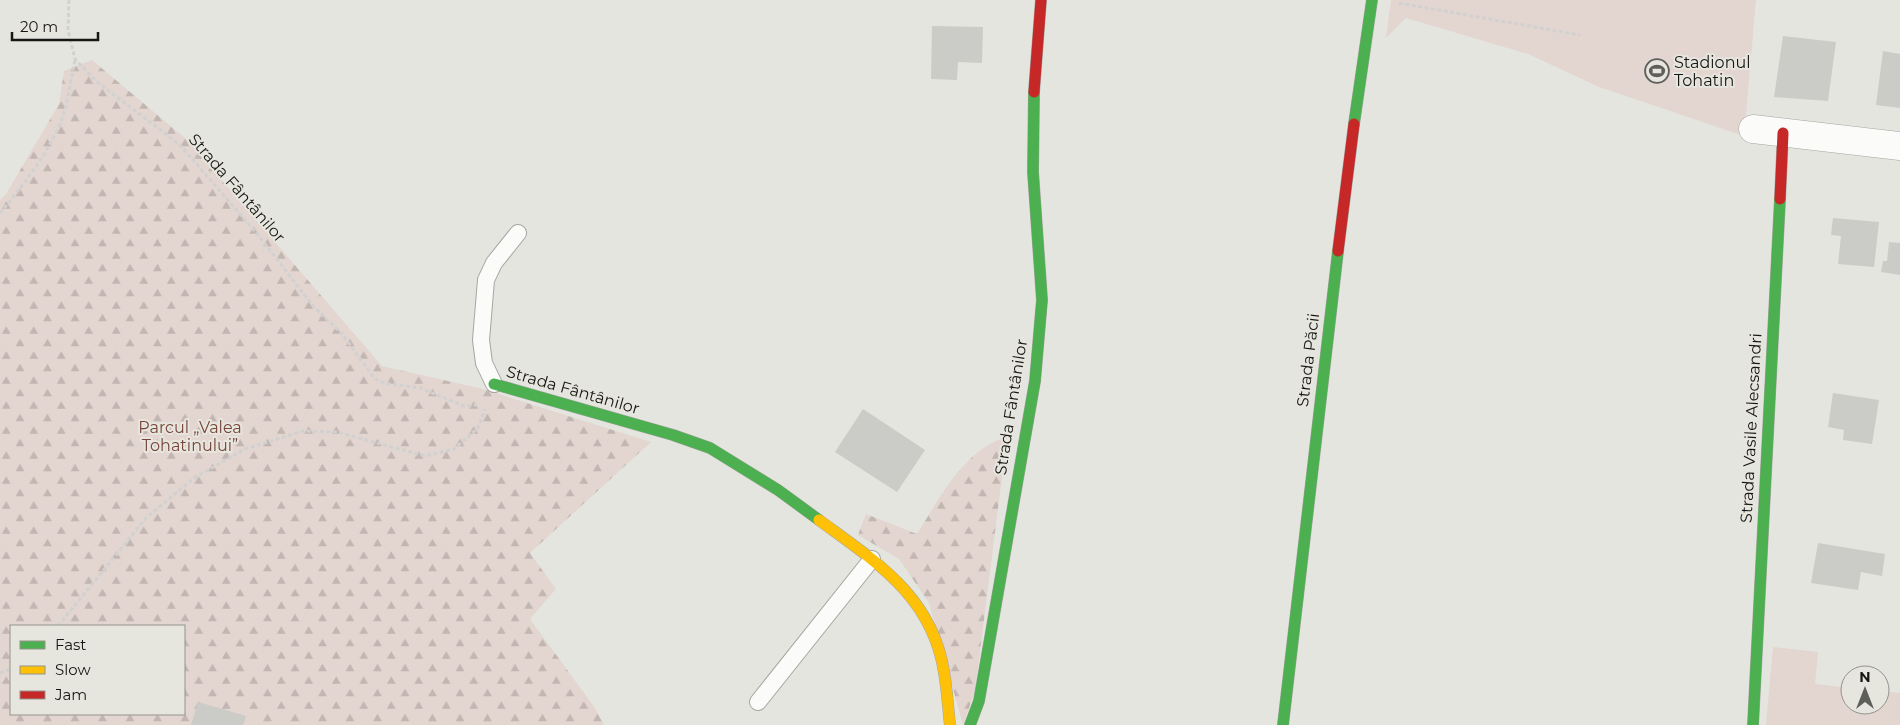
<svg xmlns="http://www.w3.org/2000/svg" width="1900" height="725" font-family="Montserrat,sans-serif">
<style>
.forest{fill:url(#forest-firs);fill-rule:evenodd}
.garden{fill:#e3d5d0}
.building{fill:#cbcbc7}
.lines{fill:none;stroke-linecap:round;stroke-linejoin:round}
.lane-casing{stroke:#a5a5a1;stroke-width:18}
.street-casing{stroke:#a5a5a1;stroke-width:29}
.fast-casing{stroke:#a5a5a1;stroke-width:12}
.slow-casing{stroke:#a5a5a1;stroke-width:12}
.jam-casing{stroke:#a5a5a1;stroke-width:12}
.path{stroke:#d1d1d1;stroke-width:3;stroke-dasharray:4 2.5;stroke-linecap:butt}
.lane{stroke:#fbfbfa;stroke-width:16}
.street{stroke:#fbfbfa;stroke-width:28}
.fast{stroke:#4caf50;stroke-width:11}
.slow{stroke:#ffc107;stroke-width:11}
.jam{stroke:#c62828;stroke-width:11}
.labels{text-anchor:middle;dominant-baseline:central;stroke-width:4;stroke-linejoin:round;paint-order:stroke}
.poi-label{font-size:16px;fill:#161613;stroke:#e7e6de;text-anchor:start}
.street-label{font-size:16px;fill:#161613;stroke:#e7e6de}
.park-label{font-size:16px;fill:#77453a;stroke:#e7e6de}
</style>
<defs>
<pattern id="forest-firs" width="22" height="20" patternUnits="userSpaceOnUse" patternTransform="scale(1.25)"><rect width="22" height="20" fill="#e3d5d0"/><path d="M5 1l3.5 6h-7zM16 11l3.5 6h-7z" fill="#c2b6b2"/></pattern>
</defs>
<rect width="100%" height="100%" fill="#e5e5e0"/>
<!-- forest -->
<path class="forest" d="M92 60 186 139 382 366 483 389 651 442 530 553 556 589 530 619 595 708 604 725H0V200L6 194 59 104 64 71ZM11 626H184V714H11Z
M1007 437 975 691 963 725 929 603 899 559 858 535 866 514 917 534C939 499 965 448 1007 437Z"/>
<!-- garden -->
<path class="garden" d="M1391 0H1756L1744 136 1599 87 1528 54 1406 18 1386 38Z
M1773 647 1818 652 1815 684 1850 688V705H1880V691L1900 693V725H1766Z"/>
<!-- building -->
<path class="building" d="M932 26 983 27 982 63 958 62 957 80 931 79Z
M1783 36 1836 42 1828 101 1774 97Z
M1883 51 1900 54V108L1876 105Z
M1833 218 1879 222 1874 267 1838 264 1841 236 1831 235Z
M1889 242 1900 243V275L1881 272 1883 261H1887Z
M1833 393 1879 400 1872 444 1843 440 1844 430 1828 427Z
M863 409 925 450 897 492 835 452Z
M1818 543 1885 554 1882 576 1861 572 1858 590 1811 583Z
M198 702 246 716 243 725H191Z"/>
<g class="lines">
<!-- lane casing -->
<g class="lane-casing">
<path id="lane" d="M494 384 484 363 481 340 486 280 494 263 518 233
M758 702 872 559"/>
</g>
<!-- street casing -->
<g class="street-casing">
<path id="street" d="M1753 129 1900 146"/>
</g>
<!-- fast casing -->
<g class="fast-casing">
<path id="fast" d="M1354 124 1372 0
M494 384 673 435 710 448 778 490 819 520
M970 725 979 701 1035 381 1042 300 1033 172 1034 92
M1283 725 1338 251
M1753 725 1780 199"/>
</g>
<!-- slow casing -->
<g class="slow-casing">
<path id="slow" d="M819 520C876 562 932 596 944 672 947 689 948 707 950 725"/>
</g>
<!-- jam casing -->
<g class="jam-casing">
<path id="jam" d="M1034 92 1041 0
M1780 199 1783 133
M1338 251 1354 124"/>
</g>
<!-- path -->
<path class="path" d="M69 0 68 30 75 59 96 81 180 145 259 236 313 306 342 334 375 379 384 383 420 388 464 406 476 405
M1399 3 1580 35
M0 213C23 186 53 147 64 113 69 96 71 77 75 60
M58 626 146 518 194 478 245 449 303 431 337 432 425 456 454 449 478 428 485 409
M0 673 11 669"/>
<!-- lane -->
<use href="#lane" class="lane"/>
<!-- street -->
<use href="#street" class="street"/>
<!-- fast -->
<use href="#fast" class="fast"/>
<!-- slow -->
<use href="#slow" class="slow"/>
<!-- jam -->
<use href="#jam" class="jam"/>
</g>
<!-- icons -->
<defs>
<g id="stadium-ring" transform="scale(1.25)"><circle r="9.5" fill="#e7e6de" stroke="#5e5e5b" stroke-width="1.5"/><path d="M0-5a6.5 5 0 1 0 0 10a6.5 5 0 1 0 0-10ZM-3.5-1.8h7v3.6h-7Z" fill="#5e5e5b"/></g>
</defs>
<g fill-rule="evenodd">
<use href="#stadium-ring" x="1657" y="71"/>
</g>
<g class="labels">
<!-- poi labels -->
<g class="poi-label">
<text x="1674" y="62">Stadionul<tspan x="1674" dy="18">Tohatin</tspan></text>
</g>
<!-- street labels -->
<g class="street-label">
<text transform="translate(237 188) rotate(49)">Strada Fântânilor</text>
<text transform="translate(1308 360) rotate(-83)">Strada Păcii</text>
<text transform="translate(573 390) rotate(16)">Strada Fântânilor</text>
<text transform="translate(1011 407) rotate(-81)">Strada Fântânilor</text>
<text transform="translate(1751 428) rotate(-87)">Strada Vasile Alecsandri</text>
</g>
<!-- park labels -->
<g class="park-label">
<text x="190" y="427">Parcul „Valea<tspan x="190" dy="18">Tohatinului”</tspan></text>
</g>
</g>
<!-- legend -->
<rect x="10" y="625" width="175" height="90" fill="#e7e6de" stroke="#93938d"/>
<rect x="20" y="641" width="25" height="8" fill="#4caf50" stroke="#93938d"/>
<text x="55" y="650" font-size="15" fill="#161613">Fast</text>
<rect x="20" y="666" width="25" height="8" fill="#ffc107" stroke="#93938d"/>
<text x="55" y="675" font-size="15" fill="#161613">Slow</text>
<rect x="20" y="691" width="25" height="8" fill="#c62828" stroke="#93938d"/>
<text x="55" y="700" font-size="15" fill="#161613">Jam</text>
<!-- north arrow -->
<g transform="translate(1865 690)"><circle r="24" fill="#e7e6de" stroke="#93938d"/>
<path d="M0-4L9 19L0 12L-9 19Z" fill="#5e5e5b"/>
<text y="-8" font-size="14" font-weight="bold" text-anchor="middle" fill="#161613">N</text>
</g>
<!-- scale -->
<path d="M12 32v8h86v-8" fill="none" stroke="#161613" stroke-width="2.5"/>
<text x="20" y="32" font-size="15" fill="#161613" stroke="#e7e6de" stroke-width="4" paint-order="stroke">20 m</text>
</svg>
